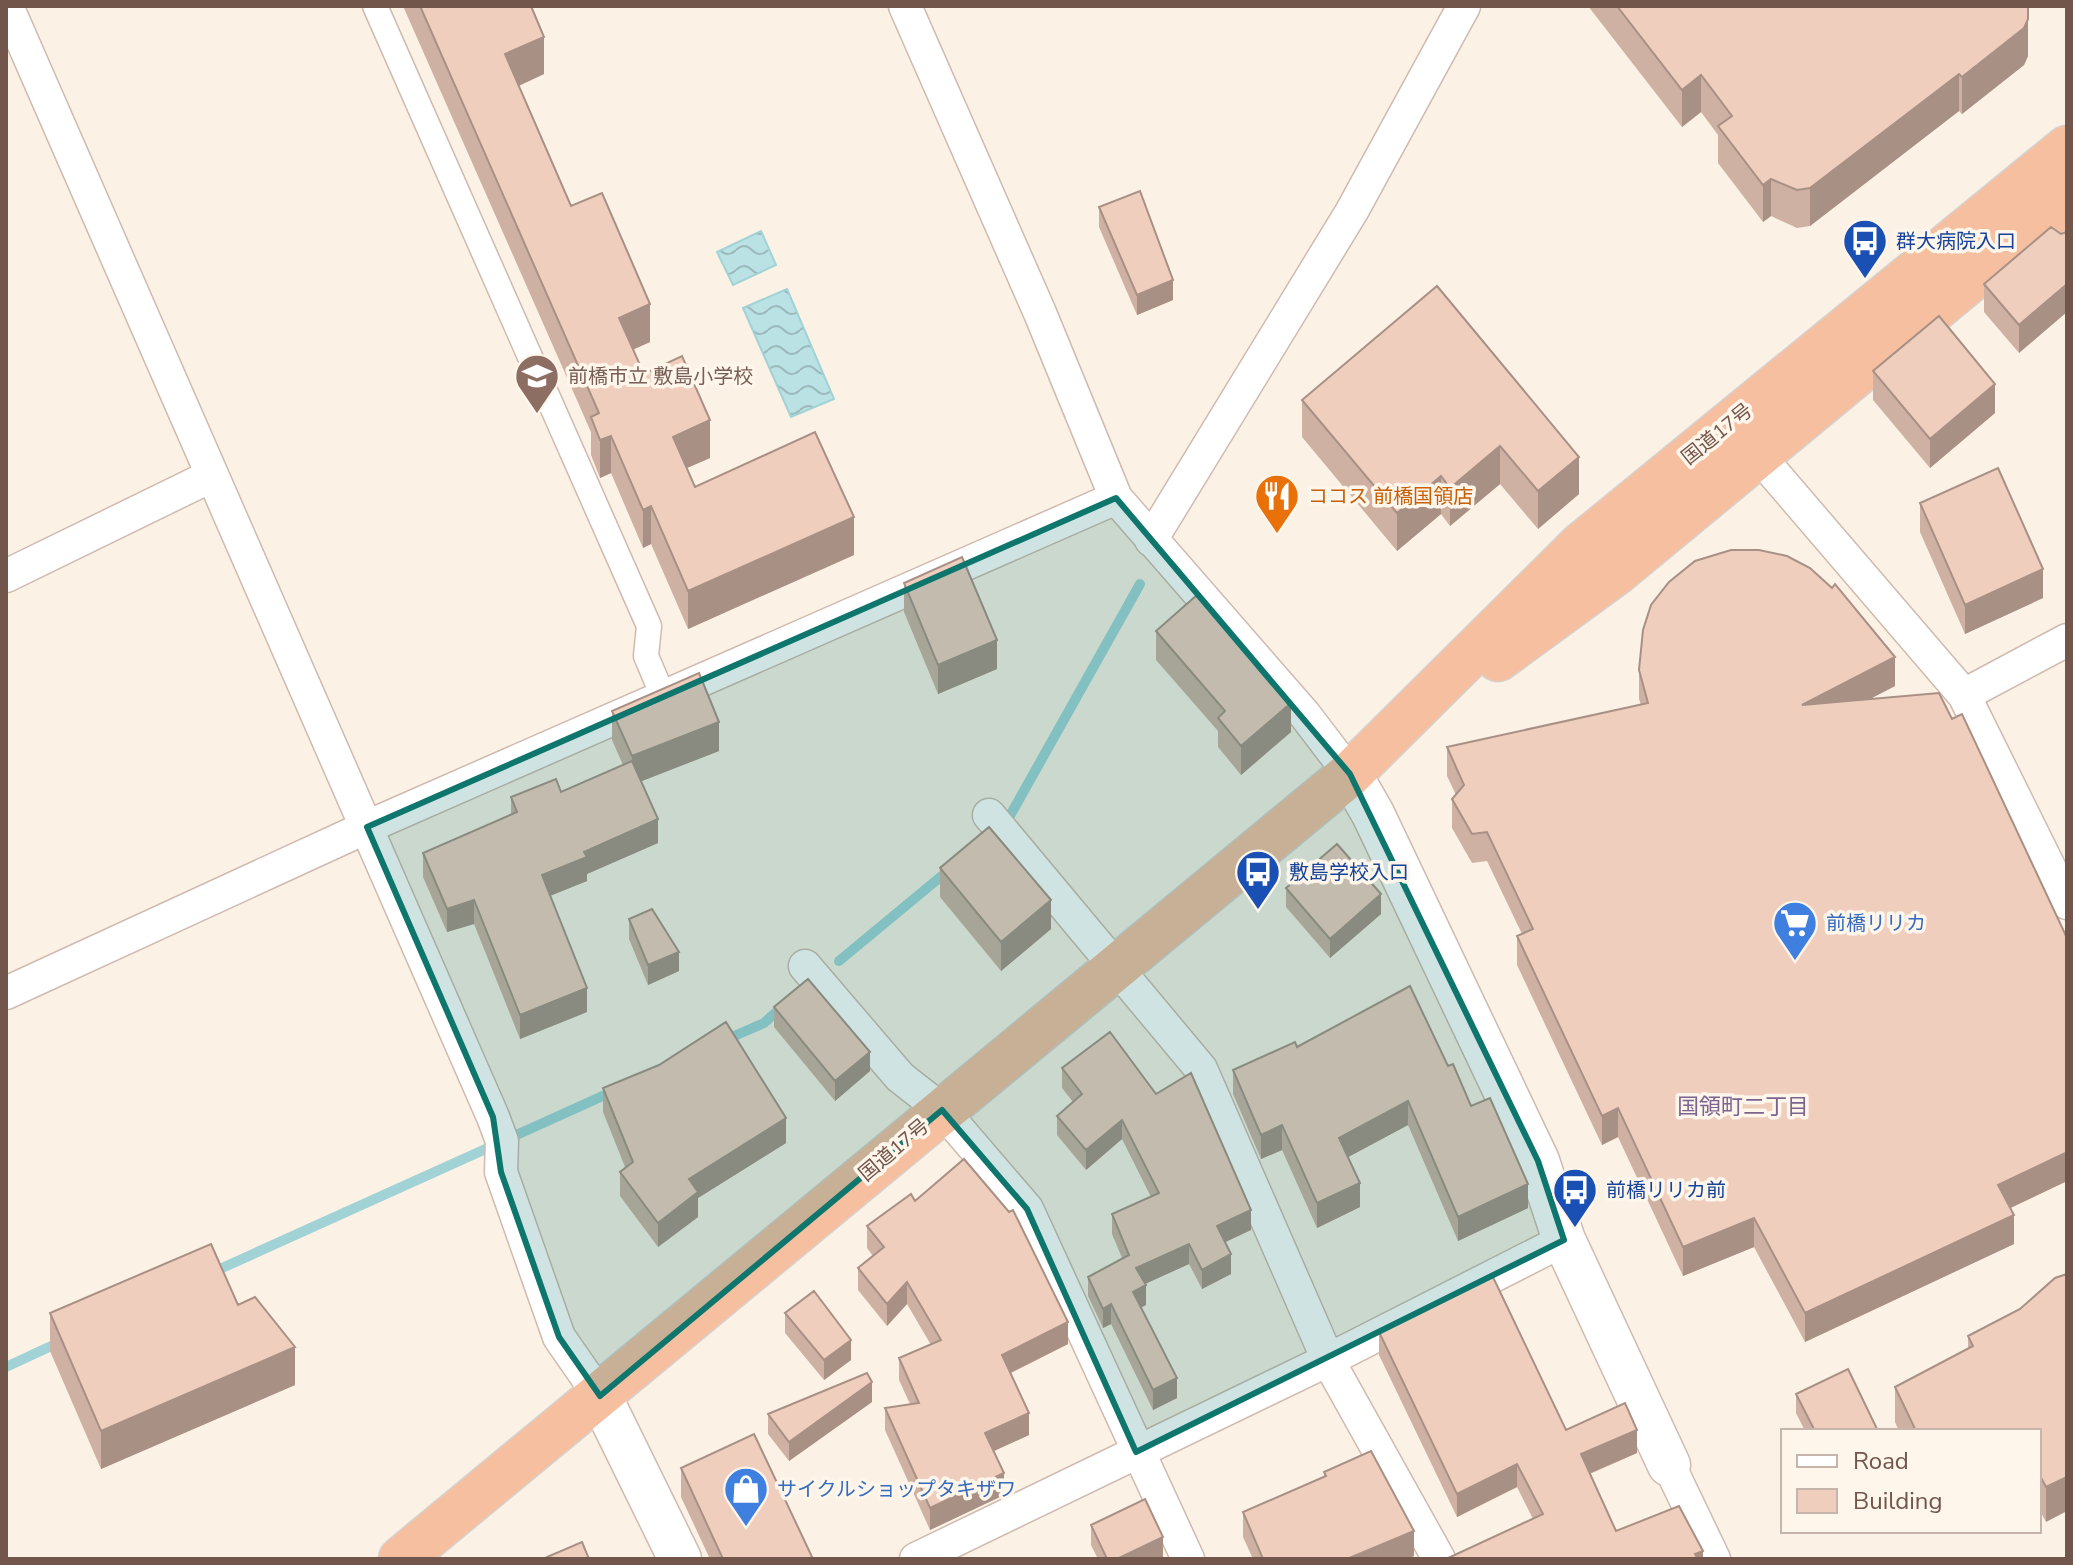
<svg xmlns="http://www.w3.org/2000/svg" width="2073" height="1565" font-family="'Nunito Sans','Noto Sans JP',sans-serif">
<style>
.water{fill:url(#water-waves);stroke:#a1d2d6;stroke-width:2}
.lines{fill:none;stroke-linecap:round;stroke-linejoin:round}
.stream{stroke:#a1d2d6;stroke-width:10}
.pedestrian-casing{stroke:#cfbaaf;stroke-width:27}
.minor-casing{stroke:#cfbaaf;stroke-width:35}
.tertiary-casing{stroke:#cfbaaf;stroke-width:45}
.trunk-casing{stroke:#d8d0cd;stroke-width:47}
.pedestrian{stroke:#fff;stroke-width:24}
.minor{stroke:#fff;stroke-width:32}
.tertiary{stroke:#fff;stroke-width:42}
.trunk{stroke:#f5bfa0;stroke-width:44}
.wall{fill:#ceb1a3}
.shaded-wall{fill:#a89085}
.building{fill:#f0cebe;stroke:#a89085;stroke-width:2}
.marked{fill:#0f766e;fill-opacity:0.2;stroke:#0f766e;stroke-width:6;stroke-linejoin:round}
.labels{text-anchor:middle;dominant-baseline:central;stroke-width:7;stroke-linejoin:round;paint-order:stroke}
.transit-label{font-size:20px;fill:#164399;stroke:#fef5eb;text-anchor:start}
.education-label{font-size:20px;fill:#785e54;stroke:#fef5eb;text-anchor:start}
.street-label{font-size:20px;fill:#73564b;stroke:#fef5eb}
.food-label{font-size:20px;fill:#c56008;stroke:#fef5eb;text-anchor:start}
.shop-label{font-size:20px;fill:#366cbe;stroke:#fef5eb;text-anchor:start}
.neighbourhood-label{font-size:22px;fill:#7d6390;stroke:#fef5eb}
</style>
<defs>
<pattern id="water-waves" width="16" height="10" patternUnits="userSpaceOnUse" patternTransform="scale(2)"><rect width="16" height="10" fill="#bae2e4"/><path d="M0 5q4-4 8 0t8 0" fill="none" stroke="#9cbabb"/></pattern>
</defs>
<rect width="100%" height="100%" fill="#fbf1e5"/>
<!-- water -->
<path class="water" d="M761 231 776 265 733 285 717 252Z
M787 289 834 399 791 417 743 308Z"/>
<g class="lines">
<!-- stream -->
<path class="stream" d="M1007 821 1140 584
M839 961 950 869
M725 1040 764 1023 783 1006
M211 1273 616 1090
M6 1367 62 1341"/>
<!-- pedestrian casing -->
<g class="pedestrian-casing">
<path id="pedestrian" d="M375 6 649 626 646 656 663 696"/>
</g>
<!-- minor casing -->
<g class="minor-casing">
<path id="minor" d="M7 6 493 1117 502 1141 501 1172 559 1337 600 1396
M905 6 1040 313 1116 498 1305 715 1350 774
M1759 456 1964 695 2067 903
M1151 540 1352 211 1464 6
M6 576 211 476
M1964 695 2067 640
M989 815 1201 1069 1328 1360 1439 1559
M805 966 900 1077 942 1110 1027 1209 1188 1559
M6 993 367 827 1116 498
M1669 1465 1714 1559
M916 1559 1328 1360 1564 1240"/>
</g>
<!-- tertiary casing -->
<g class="tertiary-casing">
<path id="tertiary" d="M1350 774 1373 814 1538 1161 1564 1240 1669 1465
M600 1396 680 1559"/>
</g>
<!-- trunk casing -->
<g class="trunk-casing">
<path id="trunk" d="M1498 659 1617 572 2067 200
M401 1559 1350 774 1581 545 2067 148"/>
</g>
<!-- pedestrian -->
<use href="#pedestrian" class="pedestrian"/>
<!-- minor -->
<use href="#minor" class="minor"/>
<!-- tertiary -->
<use href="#tertiary" class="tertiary"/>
<!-- trunk -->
<use href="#trunk" class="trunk"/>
</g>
<!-- wall -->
<path class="wall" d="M403 6H531L544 74 519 86 571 206 650 342 633 349 644 374 710 458 687 468 695 487 854 555 688 629 651 544 643 548 611 473 600 478 591 455V432Z
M1588 6H2028V56L2024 65 1962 114 1959 111 1810 226 1797 228 1771 216 1763 222 1718 163V135L1701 112 1682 127Z
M1099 207 1173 300 1137 315 1099 227Z
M2061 234 2019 353 1984 312V284Z
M1437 286 1579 494 1538 529 1500 484 1450 526 1441 514 1397 551 1302 437V400Z
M2067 361V396L2065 391V362Z
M1873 371 1995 413 1930 468 1873 400Z
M1920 503 2043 598 1965 634 1920 532Z
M904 583 997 669 938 694 904 612Z
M1156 631 1291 732 1241 775 1218 747V731L1156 660Z
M1639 670 1895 686 1870 699 1952 719 2067 938V1187L2065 1182 2010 1208 2014 1244 1805 1342 1754 1247 1683 1276 1618 1137 1602 1145 1517 965V936L1522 934 1487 861 1472 863 1452 828V799L1456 795 1447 776V747L1641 705 1639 699Z
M612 711 719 751 641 781 658 843 587 874V881L550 896 587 1012 520 1039 474 924 447 932 423 877V853L511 814V797L561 792 623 765 612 740Z
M940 868 1051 929 1001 971 940 897Z
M1286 888 1381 914 1330 958 1286 907Z
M629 919 679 971 648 985 629 939Z
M774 1007 870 1071 835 1101 774 1027Z
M1297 1047 1448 1066 1528 1208 1458 1241 1408 1125 1348 1157 1360 1207 1317 1228 1282 1150 1261 1159 1233 1094V1070Z
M1062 1068 1251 1230 1225 1242 1231 1274 1202 1289 1189 1264 1145 1284 1146 1305 1141 1307 1177 1398 1153 1410 1111 1324 1103 1328 1088 1296V1277L1122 1258 1112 1234V1214L1151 1197 1122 1139 1086 1170 1057 1135V1116L1073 1102 1062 1088Z
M603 1088 786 1143 698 1198V1217L658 1247 620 1196V1172L625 1167 603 1112Z
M915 1201 1068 1344 1011 1373 1029 1435 994 1451 1004 1495 930 1530 885 1430V1408L910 1404 899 1380V1358L931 1345 907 1304 887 1326 858 1290V1268L873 1256 867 1248V1226Z
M2055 1278 2046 1522 2039 1509V1431H1899L1895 1422V1387L1968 1349V1336L2020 1309Z
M50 1313 295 1385 101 1469 50 1351Z
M785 1313 851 1360 824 1380 785 1333Z
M1379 1332 1566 1430 1637 1453 1590 1474 1616 1531 1703 1559 1533 1519 1517 1487 1457 1517 1379 1355Z
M1796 1394 1878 1431H1805L1796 1413Z
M872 1402 789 1461 768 1434V1414Z
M681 1468 813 1559H710L681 1497Z
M1324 1472 1414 1556 1406 1559H1253L1243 1537V1512L1324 1477Z
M1091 1525 1163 1557 1159 1559H1098L1091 1545Z"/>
<!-- shaded-wall -->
<path class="shaded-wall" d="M2028 19V56L2024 65 1962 114V77Z
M544 37V74L505 92V54Z
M1959 74V111L1810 226V188Z
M1701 75V112L1682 127V90Z
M1771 179V216L1763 222V185Z
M1173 280V300L1137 315V295Z
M2067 284V312L2019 353V325Z
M650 304V342L619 356V318Z
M1995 384V413L1930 468V439Z
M710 420V458L673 474V437Z
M611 436V473L600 478V440Z
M1500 446V484L1450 526V488Z
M1579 457V494L1538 529V491Z
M1441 476V514L1397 551V513Z
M651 506V544L643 548V510Z
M854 517V555L688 629V591Z
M2043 569V598L1965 634V605Z
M997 640V669L938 694V665Z
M1895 657V686L1802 734V705Z
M1291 703V732L1241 775V746Z
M719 722V751L632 785V756Z
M658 819V843L587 874V881L542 899V875L584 852Z
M1381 894V914L1330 958V939Z
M474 900V924L447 932V909Z
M1051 900V929L1001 971V942Z
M679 952V971L648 985V965Z
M587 988V1012L520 1039V1015Z
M870 1052V1071L835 1101V1081Z
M1408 1101V1125L1339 1162V1138Z
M1618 1108V1137L1602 1145V1116Z
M786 1118V1143L698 1198V1217L658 1247V1223L689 1179Z
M1122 1120V1139L1086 1170V1150Z
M1282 1125V1150L1261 1159V1135Z
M2065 1153V1182L1998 1214V1185Z
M1360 1183V1207L1317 1228V1203Z
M1528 1184V1208L1458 1241V1217Z
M1251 1210V1230L1217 1246V1226Z
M2014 1215V1244L1805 1342V1313Z
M1754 1218V1247L1683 1276V1247Z
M1189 1244V1264L1136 1288V1268Z
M1231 1254V1274L1202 1289V1270Z
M907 1282V1304L887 1326V1304Z
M1146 1285V1305L1133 1312V1292Z
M1111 1304V1324L1103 1328V1309Z
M1068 1322V1344L1002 1377V1355Z
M851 1340V1360L824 1380V1360Z
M295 1347V1385L101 1469V1431Z
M1177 1378V1398L1153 1410V1390Z
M872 1382V1402L789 1461V1442Z
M1029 1413V1435L985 1455V1433Z
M1637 1430V1453L1581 1477V1454Z
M1517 1464V1487L1457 1517V1494Z
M1004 1473V1495L930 1530V1508Z
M2067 1477V1511L2046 1522V1487Z
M1414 1531V1556L1406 1559H1347Z
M1163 1537V1557L1159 1559H1117Z
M1703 1551V1559H1695V1554Z"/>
<!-- building -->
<path class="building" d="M420 6H531L544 37 505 54 571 206 602 193 650 304 619 318 644 374 682 356 710 420 673 437 695 487 815 432 854 517 688 591 651 506 643 510 611 436 600 440 591 417 599 413Z
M1617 6H2028V19L2024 28 1962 77 1959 74 1810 188 1797 190 1771 179 1763 185 1718 126 1732 116 1701 75 1682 90Z
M1140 191 1173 280 1137 295 1099 207Z
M2051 227 2061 234 2067 232V284L2019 325 1984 284Z
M1437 286 1579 457 1538 491 1500 446 1450 488 1441 476 1397 513 1302 400Z
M1939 316 1995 384 1930 439 1873 371Z
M1998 468 2043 569 1965 605 1920 503Z
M1731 550H1759L1787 556 1810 568 1832 588 1835 584 1895 657 1802 705 1939 693 1952 719 1962 714 2067 938V1158L2065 1153 1998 1185 2014 1215 1805 1313 1754 1218 1683 1247 1618 1108 1602 1116 1517 936 1533 929 1487 832 1472 834 1452 799 1464 785 1447 747 1648 703 1639 670 1643 630 1651 605 1669 582 1695 561Z
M962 557 997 640 938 665 904 583Z
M1197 595 1291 703 1241 746 1218 718 1225 711 1156 631Z
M699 673 719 722 632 756 612 711Z
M632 761 658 819 584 852 587 857 542 875 587 988 520 1015 474 900 447 909 423 853 517 812 511 797 556 779 561 792Z
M989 827 1051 900 1001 942 940 868Z
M1337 844 1381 894 1330 939 1286 888Z
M652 909 679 952 648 965 629 919Z
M808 979 870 1052 835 1081 774 1007Z
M1410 986 1448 1066 1453 1064 1471 1106 1490 1098 1528 1184 1458 1217 1408 1101 1339 1138 1360 1183 1317 1203 1282 1125 1261 1135 1233 1070 1295 1042 1297 1047Z
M726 1022 786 1118 689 1179 698 1192 658 1223 620 1172 633 1162 603 1088 659 1065Z
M1110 1032 1156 1094 1191 1073 1251 1210 1217 1226 1231 1254 1202 1270 1189 1244 1136 1268 1146 1285 1133 1292 1177 1378 1153 1390 1111 1304 1103 1309 1088 1277 1129 1255 1112 1214 1159 1193 1122 1120 1086 1150 1057 1116 1082 1094 1062 1068Z
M964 1159 1009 1212 1013 1210 1068 1322 1002 1355 1029 1413 985 1433 1004 1473 930 1508 885 1408 919 1403 899 1358 941 1340 907 1282 887 1304 858 1268 884 1247 867 1226 911 1194 915 1201Z
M211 1244 238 1305 255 1297 295 1347 101 1431 50 1313Z
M2067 1274V1477L2046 1487 2039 1474V1431H1916L1895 1387 1973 1346 1968 1336 2020 1309 2055 1278Z
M1492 1275 1566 1430 1625 1403 1637 1430 1581 1454 1616 1531 1679 1506 1703 1551 1695 1554 1698 1559H1446L1543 1514 1517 1464 1457 1494 1379 1332Z
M814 1291 851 1340 824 1360 785 1313Z
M1848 1369 1878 1431H1815L1796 1394Z
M867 1373 872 1382 789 1442 768 1414Z
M754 1434 813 1559H723L681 1468Z
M1371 1451 1414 1531 1347 1559H1263L1243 1512 1326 1476 1324 1472Z
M1145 1499 1163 1537 1117 1559H1107L1091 1525Z
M582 1542 589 1559H548L547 1557Z"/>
<!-- marked area -->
<path class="marked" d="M1116 498 1350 774 1538 1161 1564 1240 1136 1452 1027 1209 942 1110 600 1396 559 1337 501 1172 493 1117 367 827Z"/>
<!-- icons -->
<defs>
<g id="bus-pin" transform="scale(2.3)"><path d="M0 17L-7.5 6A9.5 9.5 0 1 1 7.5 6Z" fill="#1a4fb4" stroke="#fef5eb"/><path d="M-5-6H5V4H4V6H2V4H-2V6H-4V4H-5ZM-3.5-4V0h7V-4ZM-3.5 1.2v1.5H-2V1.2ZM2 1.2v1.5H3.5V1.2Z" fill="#fff"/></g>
<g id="school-pin" transform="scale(2.3)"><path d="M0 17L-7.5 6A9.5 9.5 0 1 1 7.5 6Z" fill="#8d6e63" stroke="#fef5eb"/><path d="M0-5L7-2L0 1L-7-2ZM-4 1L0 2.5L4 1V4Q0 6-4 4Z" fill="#fff"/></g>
<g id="restaurant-pin" transform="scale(2.3)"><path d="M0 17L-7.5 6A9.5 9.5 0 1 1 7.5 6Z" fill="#e8710a" stroke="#fef5eb"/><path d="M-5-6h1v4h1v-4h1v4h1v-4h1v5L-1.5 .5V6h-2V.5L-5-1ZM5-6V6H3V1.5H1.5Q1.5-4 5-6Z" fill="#fff"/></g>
<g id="supermarket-pin" transform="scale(2.3)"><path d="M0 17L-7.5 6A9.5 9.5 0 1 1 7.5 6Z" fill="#3f7fe0" stroke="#fef5eb"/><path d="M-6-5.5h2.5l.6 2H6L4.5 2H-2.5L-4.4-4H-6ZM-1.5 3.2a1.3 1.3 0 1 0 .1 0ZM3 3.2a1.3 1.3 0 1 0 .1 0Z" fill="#fff"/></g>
<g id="shop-pin" transform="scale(2.3)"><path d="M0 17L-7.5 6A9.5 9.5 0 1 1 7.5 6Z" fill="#3f7fe0" stroke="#fef5eb"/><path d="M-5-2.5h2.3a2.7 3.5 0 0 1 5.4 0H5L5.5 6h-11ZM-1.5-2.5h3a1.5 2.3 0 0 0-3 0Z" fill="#fff"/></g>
</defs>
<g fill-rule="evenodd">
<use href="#bus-pin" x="1865" y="241"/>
<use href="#school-pin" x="537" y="376"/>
<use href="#restaurant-pin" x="1277" y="496"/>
<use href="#bus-pin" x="1258" y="872"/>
<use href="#supermarket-pin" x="1795" y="923"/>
<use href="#bus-pin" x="1575" y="1190"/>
<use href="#shop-pin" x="746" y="1489"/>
</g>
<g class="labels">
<!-- transit labels -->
<g class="transit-label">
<text x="1896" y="241">群大病院入口</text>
<text x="1289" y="872">敷島学校入口</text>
<text x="1606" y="1190">前橋リリカ前</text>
</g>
<!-- education labels -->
<g class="education-label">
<text x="568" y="376">前橋市立 敷島小学校</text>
</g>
<!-- street labels -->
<g class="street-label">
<text transform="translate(1717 434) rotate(-39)">国道17号</text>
<text transform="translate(894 1150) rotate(-40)">国道17号</text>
</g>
<!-- food labels -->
<g class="food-label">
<text x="1308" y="496">ココス 前橋国領店</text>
</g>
<!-- shop labels -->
<g class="shop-label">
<text x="1826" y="923">前橋リリカ</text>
<text x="777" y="1489">サイクルショップタキザワ</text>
</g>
<!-- neighbourhood labels -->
<g class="neighbourhood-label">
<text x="1743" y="1107">国領町二丁目</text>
</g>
</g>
<!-- border -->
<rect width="2073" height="1565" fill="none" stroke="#73564b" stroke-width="16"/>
<!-- legend -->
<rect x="1781" y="1429" width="260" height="104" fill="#fef5eb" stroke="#c6b5ab" stroke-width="2"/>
<rect x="1797" y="1455" width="40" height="12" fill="#ffffff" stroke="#c6b5ab" stroke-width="2"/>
<text x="1853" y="1469" font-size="24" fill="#73564b">Road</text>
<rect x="1797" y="1489" width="40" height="24" fill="#f0cebe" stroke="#c6b5ab" stroke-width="2"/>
<text x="1853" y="1509" font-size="24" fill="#73564b">Building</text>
</svg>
